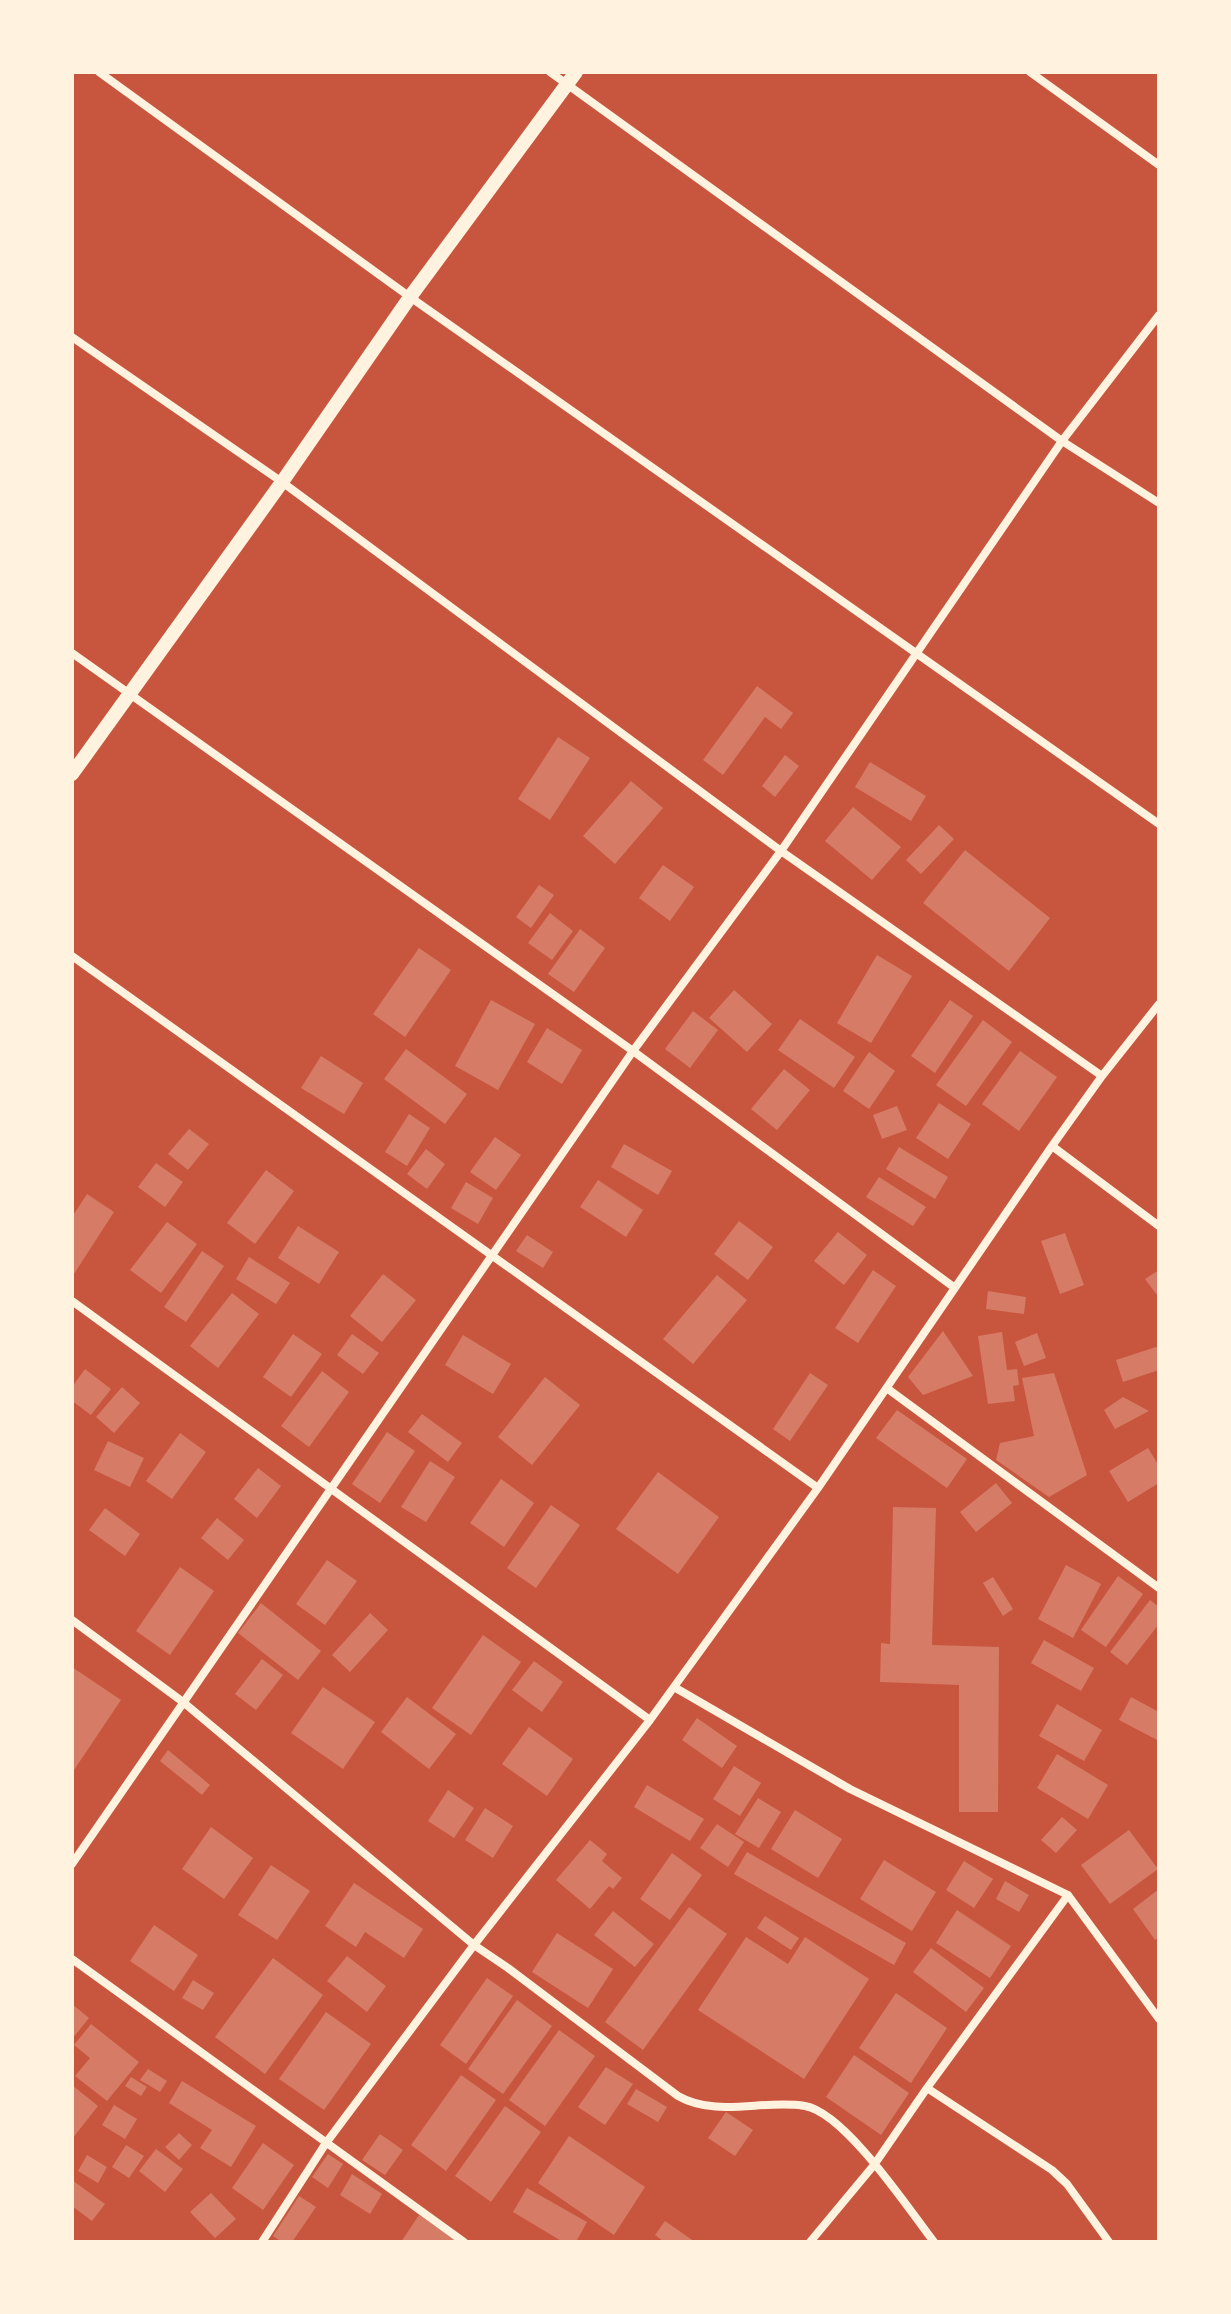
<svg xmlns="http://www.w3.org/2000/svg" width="1231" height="2314" font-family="'Fira Sans',sans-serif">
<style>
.building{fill:#d67c66}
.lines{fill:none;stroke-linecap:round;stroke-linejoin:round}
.minor{stroke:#fff3e0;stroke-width:8}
.tertiary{stroke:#fff3e0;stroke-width:14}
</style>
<rect width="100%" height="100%" fill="#c8553d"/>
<!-- building -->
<path class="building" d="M757 686 793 713 781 729 765 717 723 775 703 760Z
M558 737 590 758 550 820 518 799Z
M785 755 799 766 775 797 762 786Z
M870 762 926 796 911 821 855 787Z
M631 781 663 808 615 864 583 836Z
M853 807 901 847 872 880 825 841Z
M939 825 954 839 921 874 906 860Z
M965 850 1050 918 1009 971 923 903Z
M663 865 694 887 670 921 639 898Z
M539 885 554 895 531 928 516 917Z
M550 913 573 931 552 960 528 943Z
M580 929 605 948 574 992 548 974Z
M419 948 451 970 405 1037 373 1014Z
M877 955 912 976 871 1043 837 1023Z
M734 990 772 1024 747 1052 709 1018Z
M491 1000 535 1024 498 1090 455 1066Z
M950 1000 973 1016 935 1073 911 1056Z
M693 1011 718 1030 690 1068 665 1049Z
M800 1019 855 1057 834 1088 778 1050Z
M983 1020 1012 1042 966 1106 936 1085Z
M547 1028 582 1050 562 1084 527 1062Z
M406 1049 467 1094 445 1124 384 1079Z
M1020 1051 1057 1077 1019 1131 982 1104Z
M869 1052 895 1071 869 1109 843 1091Z
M321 1056 363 1083 344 1114 301 1088Z
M784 1069 810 1090 777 1130 751 1109Z
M939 1103 971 1124 948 1159 916 1138Z
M897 1106 907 1130 882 1139 873 1115Z
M409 1114 430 1128 407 1166 385 1152Z
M189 1129 209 1144 188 1170 168 1154Z
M495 1137 521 1155 496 1190 470 1172Z
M624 1144 672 1171 658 1195 611 1167Z
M899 1147 948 1177 935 1199 886 1169Z
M426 1149 445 1164 427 1189 407 1174Z
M156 1163 183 1182 165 1207 138 1187Z
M266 1170 294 1191 255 1244 227 1223Z
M879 1177 926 1207 913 1226 866 1197Z
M598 1180 643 1210 626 1237 580 1207Z
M466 1182 493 1198 478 1224 451 1208Z
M87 1194 114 1212 72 1277V1217Z
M739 1221 773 1247 748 1280 714 1254Z
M167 1222 197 1244 161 1293 130 1270Z
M298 1226 339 1252 319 1284 278 1258Z
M838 1232 867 1255 844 1285 814 1261Z
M1065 1233 1084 1285 1060 1294 1041 1241Z
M527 1235 553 1252 543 1268 516 1251Z
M202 1251 224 1266 186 1322 164 1307Z
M249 1257 290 1283 276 1304 236 1279Z
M873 1270 896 1286 858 1343 835 1328Z
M1159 1270V1294L1157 1295 1145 1279Z
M383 1274 416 1300 382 1342 350 1316Z
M717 1275 747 1300 693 1364 663 1339Z
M988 1291 1026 1297 1024 1314 986 1309Z
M232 1293 259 1314 218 1368 190 1346Z
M943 1331 973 1376 923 1395 908 1377Z
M1002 1332 1007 1370 1017 1369 1019 1385 1013 1386 1015 1401 988 1404 978 1336Z
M1037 1333 1046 1358 1024 1366 1015 1342Z
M293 1334 322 1354 291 1397 263 1377Z
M352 1334 379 1353 363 1374 337 1355Z
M463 1335 511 1364 493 1394 445 1365Z
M1159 1346V1370L1123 1382 1116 1360Z
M85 1369 111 1389 91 1415 72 1401V1387Z
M322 1371 349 1392 309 1447 281 1426Z
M810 1373 828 1385 790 1441 773 1429Z
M1054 1373 1087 1475 1049 1497 996 1460 1000 1443 1034 1436 1022 1378Z
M545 1377 580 1405 532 1465 498 1437Z
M122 1387 140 1403 114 1433 96 1417Z
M1123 1397 1149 1411 1115 1429 1104 1410Z
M897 1410 967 1459 947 1488 876 1438Z
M422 1414 462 1443 448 1462 408 1432Z
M387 1432 415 1451 380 1503 352 1484Z
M180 1433 206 1452 172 1499 146 1481Z
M108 1441 144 1458 130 1487 94 1470Z
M1148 1448 1159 1466V1483L1128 1502 1109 1471Z
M430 1461 455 1477 426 1522 401 1507Z
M258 1468 281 1486 257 1518 234 1499Z
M658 1472 719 1517 678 1574 616 1529Z
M501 1479 534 1503 504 1547 470 1523Z
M996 1483 1012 1503 976 1532 960 1512Z
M551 1505 580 1525 536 1588 507 1568Z
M893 1507 936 1508 932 1645 999 1647 998 1812H959V1685L880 1682 881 1643 890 1644Z
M105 1508 140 1534 125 1556 89 1530Z
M217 1518 244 1540 228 1560 201 1538Z
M327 1560 357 1581 325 1625 296 1604Z
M1066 1565 1101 1584 1073 1638 1038 1619Z
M180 1567 214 1591 170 1655 136 1631Z
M1118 1576 1143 1594 1106 1647 1081 1630Z
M993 1577 1013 1609 1003 1616 983 1583Z
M1150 1600 1159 1607V1624L1127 1665 1110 1652Z
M261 1603 321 1651 298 1680 238 1633Z
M370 1613 388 1630 350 1672 332 1655Z
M483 1635 521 1662 471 1735 432 1708Z
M1044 1640 1094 1668 1081 1691 1031 1663Z
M262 1659 283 1675 256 1710 235 1694Z
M534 1661 563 1682 542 1712 512 1690Z
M72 1667 121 1700 72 1773Z
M323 1687 375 1722 343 1769 291 1733Z
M407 1697 456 1734 429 1769 381 1732Z
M1131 1697 1159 1712V1741L1119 1720Z
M1057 1704 1102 1730 1084 1761 1039 1736Z
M697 1718 737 1746 722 1768 682 1740Z
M529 1727 573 1759 547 1796 502 1764Z
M168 1750 210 1785 202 1795 160 1761Z
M1057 1754 1108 1785 1088 1819 1037 1788Z
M734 1766 761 1783 740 1816 713 1799Z
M647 1785 704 1819 690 1841 634 1807Z
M448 1790 474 1808 454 1838 428 1821Z
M758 1798 781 1812 759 1848 735 1834Z
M485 1808 513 1826 493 1858 465 1840Z
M795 1810 842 1839 818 1878 771 1849Z
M1062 1817 1077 1830 1056 1853 1041 1840Z
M717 1824 744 1842 728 1867 700 1848Z
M211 1827 253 1858 224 1899 182 1869Z
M1129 1830 1158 1869 1110 1904 1081 1865Z
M590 1840 607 1854 602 1861 622 1878 613 1889 609 1886 590 1909 556 1880Z
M747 1852 906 1943 894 1965 734 1874Z
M672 1853 702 1875 670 1920 640 1899Z
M884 1860 936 1892 912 1931 860 1899Z
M964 1861 993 1879 974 1908 946 1890Z
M271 1865 310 1891 277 1940 238 1915Z
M1005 1881 1029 1895 1019 1912 996 1899Z
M354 1883 423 1929 404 1958 365 1932 356 1947 325 1926Z
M1159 1889V1937L1155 1940 1133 1909Z
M689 1907 727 1934 643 2050 605 2022Z
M957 1910 1011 1946 990 1978 936 1943Z
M613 1911 654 1944 635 1967 594 1935Z
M765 1916 799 1938 791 1950 757 1928Z
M154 1925 198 1955 174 1991 130 1961Z
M557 1933 613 1969 588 2008 532 1972Z
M746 1937 788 1964 805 1937 869 1979 804 2079 698 2010Z
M931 1948 984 1988 966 2012 913 1972Z
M347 1956 386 1986 367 2012 327 1981Z
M273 1958 323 1995 265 2074 215 2037Z
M487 1978 513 1996 466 2064 440 2045Z
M193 1980 214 1993 203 2010 182 1998Z
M896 1993 947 2028 911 2083 859 2048Z
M517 2000 552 2026 503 2094 468 2069Z
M72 2004 89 2018 72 2039Z
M326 2012 371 2044 324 2110 279 2079Z
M91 2024 139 2062 107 2101 75 2076 90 2058 74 2045Z
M559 2030 595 2056 545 2126 509 2100Z
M854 2055 909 2093 881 2135 826 2097Z
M606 2067 633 2084 605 2125 578 2107Z
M148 2069 167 2081 160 2092 140 2080Z
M461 2075 496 2100 446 2171 411 2145Z
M131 2077 147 2087 141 2096 125 2086Z
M182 2081 256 2126 231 2167 200 2148 212 2130 169 2103Z
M72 2085 98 2106 72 2139Z
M636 2089 667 2107 658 2122 627 2104Z
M114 2105 137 2119 125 2139 102 2125Z
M505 2106 541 2132 491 2202 455 2176Z
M726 2112 753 2130 735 2156 708 2138Z
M179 2133 192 2145 179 2160 165 2147Z
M380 2134 403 2150 385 2175 362 2160Z
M569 2136 645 2187 614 2235 538 2183Z
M263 2143 294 2165 263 2210 232 2188Z
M126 2145 144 2156 129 2178 112 2167Z
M156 2149 183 2169 165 2192 139 2171Z
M328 2154 343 2164 328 2188 312 2177Z
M87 2155 107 2167 98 2183 78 2171Z
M352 2174 382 2194 370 2214 340 2195Z
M72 2180 105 2204 92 2221 72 2206Z
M527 2188 587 2222 576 2242H563L513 2212Z
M211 2193 236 2219 215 2238 190 2212Z
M299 2196 316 2207 292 2242H282L273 2236Z
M419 2215 458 2242H401Z
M665 2221 695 2242H664L655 2235Z"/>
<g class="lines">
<!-- minor -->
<path class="minor" d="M99 72 410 297 1159 824
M550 72 1062 441 1159 503
M1030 72 1159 165
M72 337 282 482 781 851 1102 1076
M72 653 633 1051 955 1288
M72 956 818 1488
M1052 1146 1159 1226
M72 1301 650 1720
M888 1389 1159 1588
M72 1620 183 1702 474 1945 508 1968 678 2096C717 2118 763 2099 805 2106 845 2113 908 2208 934 2242
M674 1687 850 1789 1068 1895 1159 2019
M72 1864 633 1051 781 851 1062 441 1159 315
M72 1959 464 2242
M927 2088 1052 2170 1067 2184 1109 2242
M262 2242 326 2143 474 1945 650 1720 818 1488 1052 1146 1102 1076 1159 1004
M810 2242 874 2165 927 2088 1068 1895"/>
<!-- tertiary -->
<path class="tertiary" d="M72 774 282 482 410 297 576 72"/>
</g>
<!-- border -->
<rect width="1231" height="2314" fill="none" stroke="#fff3e0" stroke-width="148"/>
</svg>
